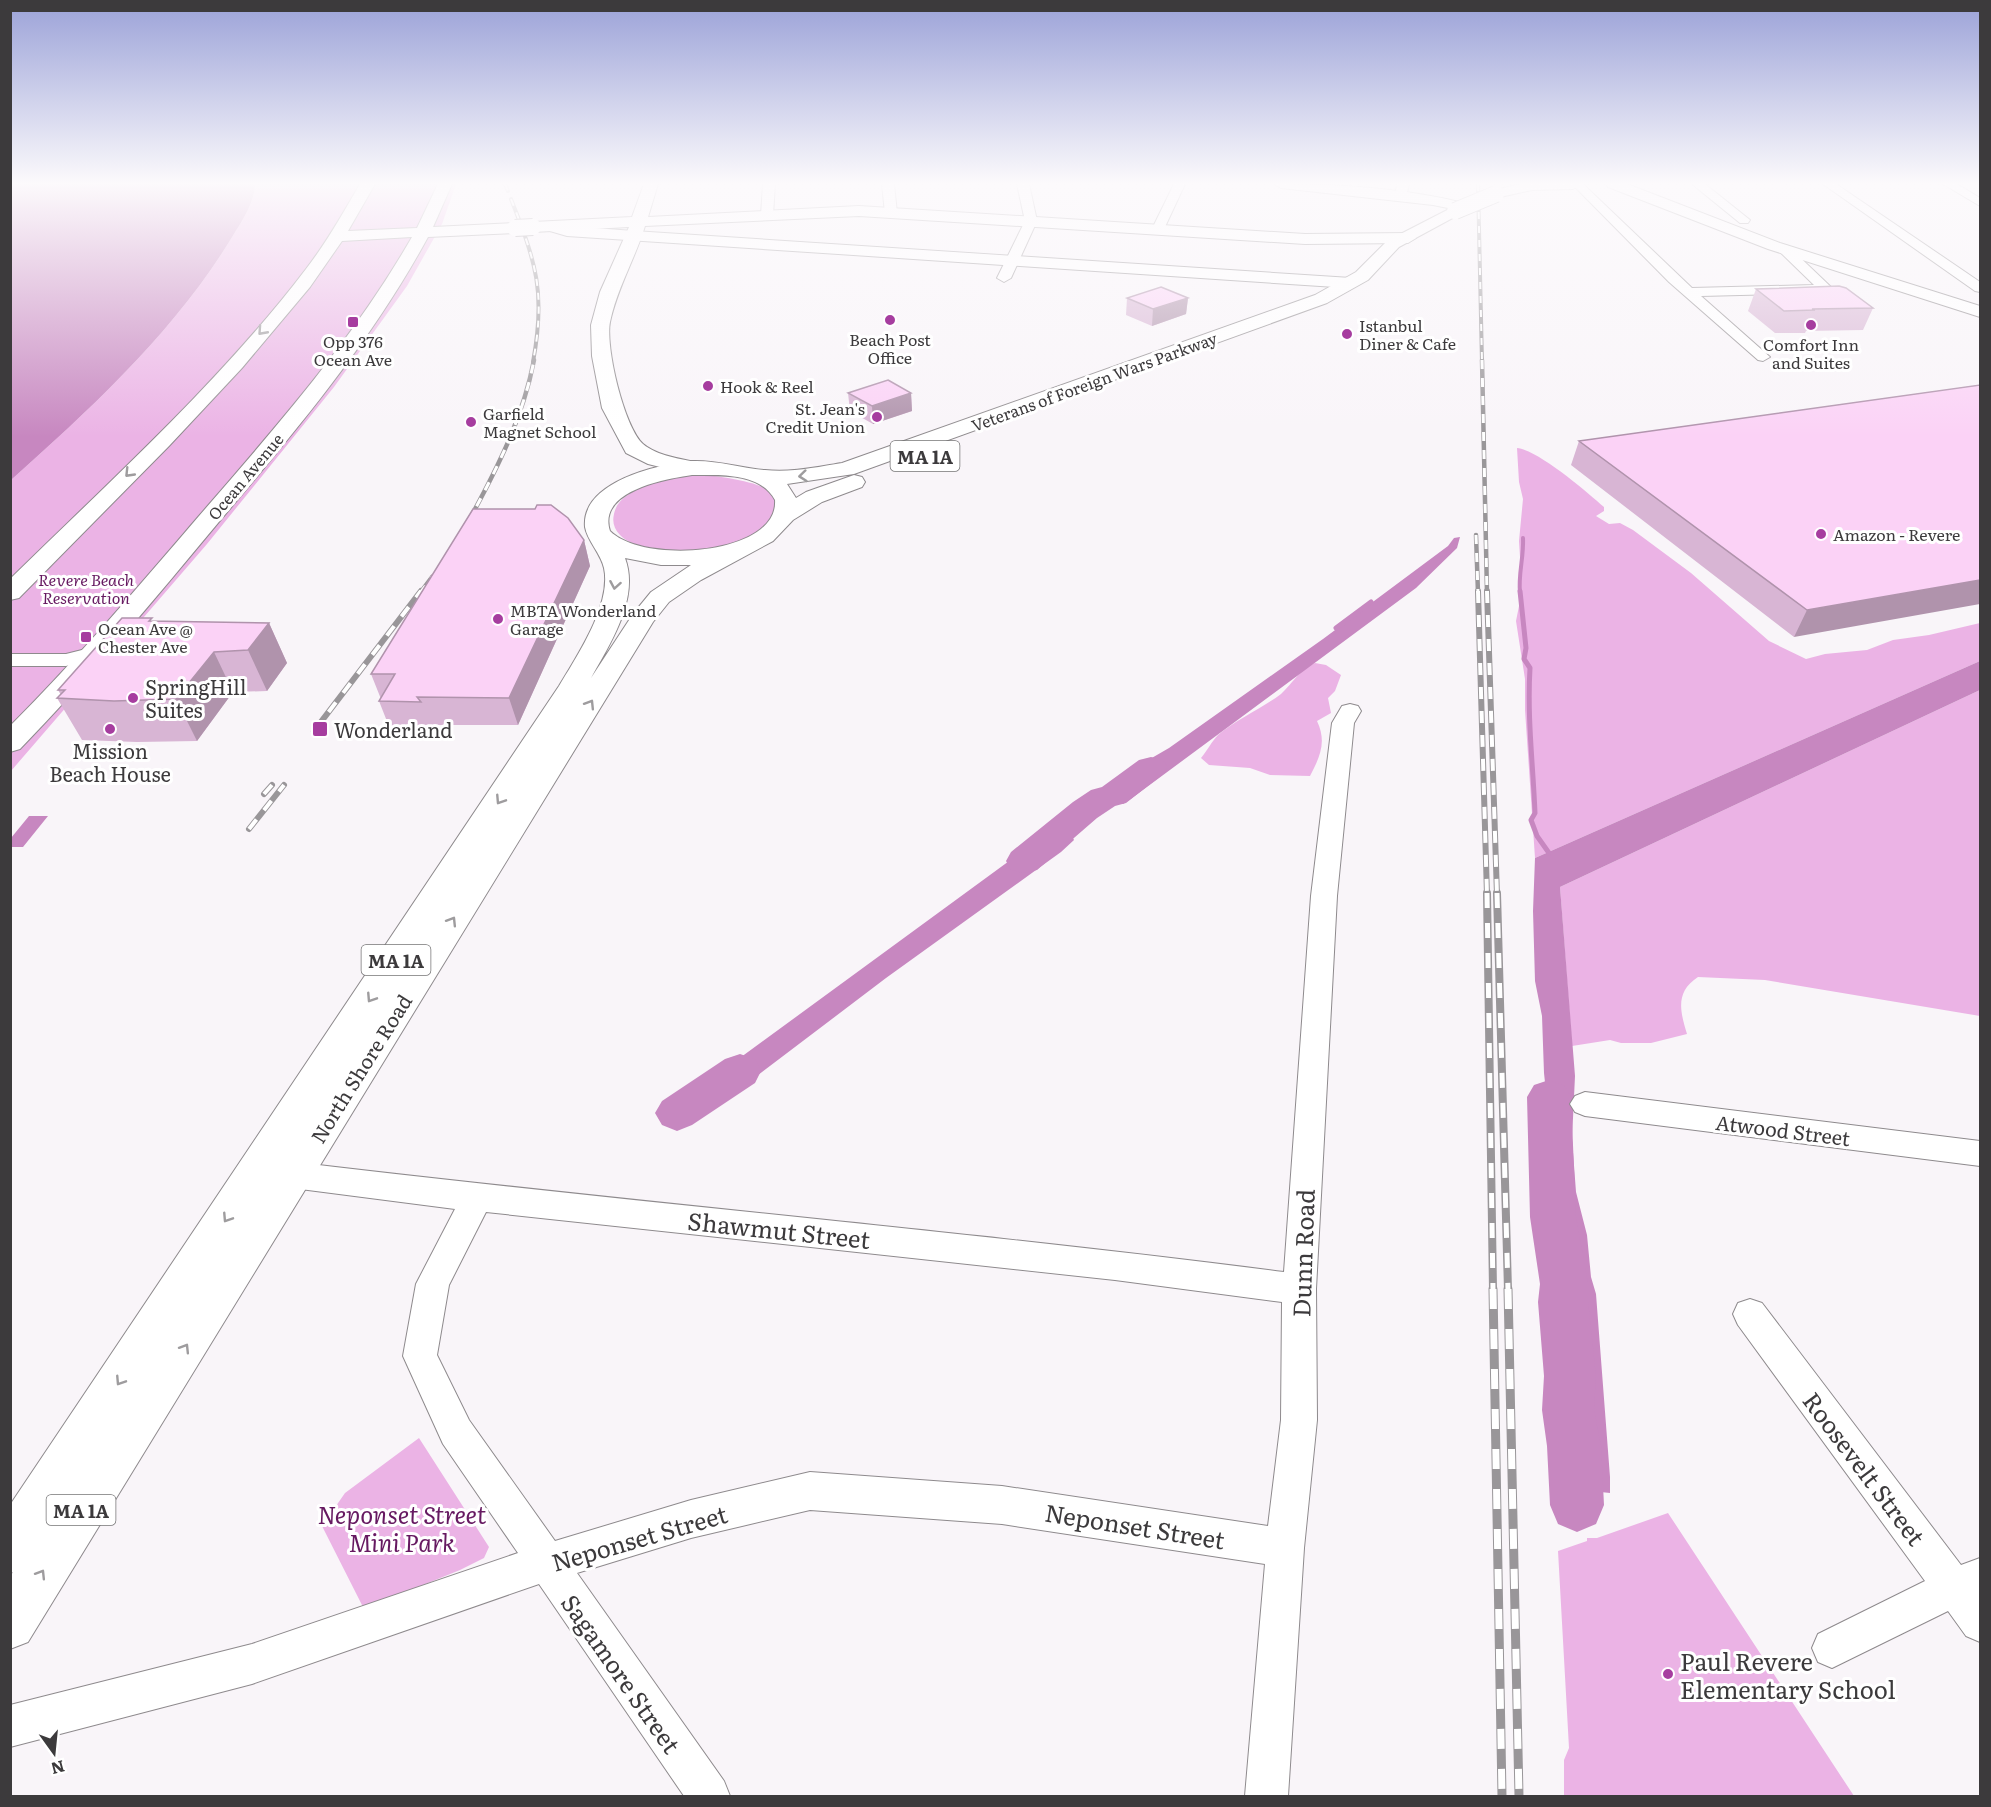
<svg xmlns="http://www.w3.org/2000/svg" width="1991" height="1807" font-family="Literata,serif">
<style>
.green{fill:#ebb3e5}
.water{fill:#c787c0}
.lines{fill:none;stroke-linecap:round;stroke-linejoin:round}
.stream-far1{stroke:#c787c0;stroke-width:4}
.stream{stroke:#c787c0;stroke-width:5}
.river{fill:#c787c0;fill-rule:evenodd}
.minor-casing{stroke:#8e8a8d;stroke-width:2}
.tertiary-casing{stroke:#8e8a8d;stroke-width:2}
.secondary-casing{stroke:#8e8a8d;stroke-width:2}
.trunk-casing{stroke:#8e8a8d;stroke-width:2}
.minor{fill:#fff;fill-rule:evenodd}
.tertiary{fill:#fff;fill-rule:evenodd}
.secondary{fill:#fff;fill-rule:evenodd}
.trunk{fill:#fff;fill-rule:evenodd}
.rail-far4-casing{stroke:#999699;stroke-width:4}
.rail-far3-casing{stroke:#999699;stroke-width:4.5}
.rail-far2-casing{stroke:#999699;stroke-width:6}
.rail-far1-casing{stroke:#999699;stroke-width:8}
.rail-casing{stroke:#999699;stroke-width:9}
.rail-far4{stroke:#fff;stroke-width:2;stroke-dasharray:7;stroke-linecap:butt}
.rail-far3{stroke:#fff;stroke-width:3;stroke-dasharray:9;stroke-linecap:butt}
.rail-far2{stroke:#fff;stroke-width:4;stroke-dasharray:12;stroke-linecap:butt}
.rail-far1{stroke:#fff;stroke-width:5;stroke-dasharray:15;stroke-linecap:butt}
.rail{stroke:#fff;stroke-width:7;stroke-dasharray:20;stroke-linecap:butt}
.secondary-bridge-casing{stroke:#8e8a8d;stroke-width:18;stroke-linecap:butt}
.trunk-bridge-casing{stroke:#8e8a8d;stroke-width:18;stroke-linecap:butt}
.secondary-bridge{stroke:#fff;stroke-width:16}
.trunk-bridge{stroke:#fff;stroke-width:16}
.wall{fill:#d8b5d4}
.shaded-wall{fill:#b093ac}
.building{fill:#fbd2f6;stroke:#b093ac;stroke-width:1.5}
.oneway{stroke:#9e9c9e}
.poi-dot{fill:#a63d9f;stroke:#fff;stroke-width:2}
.labels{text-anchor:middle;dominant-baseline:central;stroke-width:6;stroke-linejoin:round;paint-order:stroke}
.far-poi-label{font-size:16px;fill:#3c3a3c;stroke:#fff;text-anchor:start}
.far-street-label{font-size:16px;fill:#3c3a3c;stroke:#fff}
.far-park-label{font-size:16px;font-style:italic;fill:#661961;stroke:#fff}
.shield{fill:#fff;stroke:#767576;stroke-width:1.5}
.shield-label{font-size:18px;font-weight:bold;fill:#3c3a3c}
.poi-label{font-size:20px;fill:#3c3a3c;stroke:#fff;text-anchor:start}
.street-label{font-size:20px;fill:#3c3a3c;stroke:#fff}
.near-street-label{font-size:24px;fill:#3c3a3c;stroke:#fff}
.near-park-label{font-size:24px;font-style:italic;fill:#661961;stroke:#fff}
.near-poi-label{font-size:24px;fill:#3c3a3c;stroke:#fff;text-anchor:start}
</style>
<rect width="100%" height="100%" fill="#f9f5f9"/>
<!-- green -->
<path class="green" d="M255 184H456L442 224 407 286 334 387 207 544 11 771V480C93 407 177 329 234 234 243 220 255 201 255 184Z
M1517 448C1538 450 1586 491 1604 507V511L1596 516 1609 524 1620 523 1633 530 1691 573 1769 641 1806 659 1825 654 1867 650 1893 640 1929 635 1980 623V661L1535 858 1525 710V679L1516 621 1520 601 1521 573 1519 541 1523 499 1519 482Z
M696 474C712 475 756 481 768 490 773 493 774 497 777 501 775 508 774 518 770 523 744 555 649 564 620 535 614 529 612 522 614 514 619 486 672 478 696 474Z
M1315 663 1326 665 1341 675 1335 691 1328 698 1331 713 1317 721C1327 742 1320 757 1310 776L1270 775 1250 768 1209 765 1201 758C1207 751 1212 741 1218 735 1237 719 1261 709 1281 694 1294 682 1298 671 1315 663Z
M1980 690V1016L1765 980 1698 977C1675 992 1680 1011 1687 1034L1651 1043H1621L1610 1040 1572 1046 1560 887Z
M419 1438 489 1547 484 1558 460 1570 364 1609 322 1526 345 1493Z
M1668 1513 1854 1796H1564V1760L1569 1748 1558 1551 1587 1541V1538H1597Z"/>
<!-- water -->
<path class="water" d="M11 184H255C255 201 243 220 234 234 177 329 93 407 11 480Z
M1460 537 1457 548 1416 588 1128 801 1123 804 1109 800 1110 793 1150 759 1169 748 1323 639 1448 546 1454 538Z
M1980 661V690L1560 887 1575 1076 1572 1139 1576 1192 1587 1235 1591 1277 1596 1294 1610 1477V1493L1582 1490 1575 1403 1576 1383 1561 1278 1560 1224 1544 1073 1542 1016 1535 981 1533 911 1535 858Z
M29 816H48L23 847H11V838Z
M1059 828 1070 832 1074 840 1061 852 886 978 716 1107 703 1110 696 1104 698 1094 722 1071 1027 848Z"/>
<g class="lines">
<!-- stream-far1 -->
<path class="stream-far1" d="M1520 593C1518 574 1524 557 1523 538"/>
<!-- stream -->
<path class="stream" d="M1520 591 1526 648 1524 659 1530 668C1527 717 1533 764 1535 813L1531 820 1537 836 1549 853
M1336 628 1371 602"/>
<!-- river -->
<path class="river" d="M1151 757 1163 760 1168 767 1163 774 1126 803 1115 806 1097 818 1037 870 1024 873 1011 870 1006 861 1011 852 1073 802 1091 790 1102 787 1139 760Z
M740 1054 755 1059 761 1071 755 1083 692 1125 677 1131 662 1125 655 1113 662 1101 725 1059Z
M1549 1080 1564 1085 1571 1097 1576 1217 1588 1284V1302L1596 1376 1594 1410 1601 1446 1604 1505 1596 1524 1577 1532 1558 1524 1550 1505 1547 1446 1542 1410 1544 1376 1538 1302 1540 1284 1530 1217 1527 1097 1534 1085Z"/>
<!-- minor casing -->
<g class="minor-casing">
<path id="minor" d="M763 184H775L773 215 767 219 761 215Z
M882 184H894L897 213 895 216 891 217 885 213Z
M1017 184H1029L1037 221 1011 278 1004 282 997 278 1025 221Z
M1174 184H1185L1164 229 1158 233 1154 232 1152 229Z
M1397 184H1409L1405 200H1397L1395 198Z
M1572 184H1583L1692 288 1814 285 1780 252 1778 249 1784 245 1788 246 1831 287 1829 290 1816 293 1701 296 1770 357 1763 361 1758 360 1669 282Z
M1692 184H1705L1750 220 1748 223H1740Z
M1823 184H1836L1980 282V292L1975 291Z
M1943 184H1957L1980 198V206Z
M94 647 101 649 104 653 101 657 66 666H10V654H66Z
M1350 704 1358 706 1361 711 1354 723 1337 896 1316 1289 1317 1420 1304 1548 1288 1796H1245L1265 1564 1002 1524 810 1510 691 1538 577 1573 724 1781 730 1796H684L539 1584 252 1684 10 1747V1705L252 1644 518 1553 443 1444 403 1356 416 1284 455 1209 277 1186 266 1182 262 1173 266 1164 277 1160C612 1201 949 1229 1284 1272L1311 896 1332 723 1342 706ZM486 1212 1115 1280 1282 1302 1281 1420 1268 1526 1002 1486 810 1472 691 1500 555 1541 469 1420 437 1355 449 1285Z
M1585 1092 1980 1141V1166L1585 1116 1575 1112 1570 1104 1575 1096Z
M1750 1299 1762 1303 1961 1565 1980 1558V1642L1966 1636 1948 1611 1832 1668 1818 1662 1812 1648 1818 1634 1925 1581 1738 1325 1733 1314 1738 1303Z"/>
</g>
<!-- tertiary casing -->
<g class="tertiary-casing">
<path id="tertiary" d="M1274 184C1338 184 1406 188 1468 204L1470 207 1463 211 1433 205 1281 188Z
M548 222 567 226 634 231 1351 278 1359 283 1351 288 567 236 543 229 541 226Z"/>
</g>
<!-- secondary casing -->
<g class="secondary-casing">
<path id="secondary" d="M360 184H375L348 231 417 228 438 184H452L433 227 515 223 523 228 515 233 428 237C371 342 295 432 218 523 154 600 90 677 20 749L10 752V726C77 659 138 587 199 516 276 427 353 340 412 237L342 241 310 287 242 368 169 446 19 598 10 600V579C111 480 221 381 306 269 327 242 343 213 360 184Z
M644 184H658L648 217 859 206 1305 234 1408 233 1416 238 1408 243 1305 244 859 216 645 226C635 259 617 288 610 322 605 346 624 427 643 444 657 456 682 459 700 463L703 468 700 473 692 475 648 464 626 453 602 408 592 356 591 325 600 292 629 227 533 232 525 227 533 222 632 217Z"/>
</g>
<!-- trunk casing -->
<g class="trunk-casing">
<path id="trunk" d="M1520 184H1580V185L1573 189 1532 190 1496 198 1489 194 1491 191Z
M1606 184H1627L1780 243 1980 306V317L1768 249 1608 187Z
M1455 206 1460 208 1463 211 1460 214 1399 247 1368 280 1327 303 854 474 787 484 796 498 806 492 854 475 862 477 865 482 862 487 822 502 793 520 773 541 701 580 669 602 653 622 28 1642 10 1649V1577L13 1572 10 1574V1505L559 686C577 656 612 604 604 568 601 554 587 540 585 527 581 482 658 464 692 461 718 460 740 468 765 470 790 473 817 467 842 463L1315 295 1356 272 1387 241ZM692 475C719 475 760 472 775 500 779 555 644 565 610 531 597 491 665 479 692 475ZM625 558 661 565H691L651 592 633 614 591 678C610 644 640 598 625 558Z"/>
</g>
<!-- minor -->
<use href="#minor" class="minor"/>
<!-- tertiary -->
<use href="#tertiary" class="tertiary"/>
<!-- secondary -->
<use href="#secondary" class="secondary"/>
<!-- trunk -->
<use href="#trunk" class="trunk"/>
<!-- rail-far4 casing -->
<g class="rail-far4-casing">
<path id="rail-far4" d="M505 184 508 191
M1478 184 1482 362
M511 199C536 263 546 292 533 362"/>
</g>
<!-- rail-far3 casing -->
<g class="rail-far3-casing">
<path id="rail-far3" d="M1482 360 1487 593
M468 522C496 471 523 418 534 360
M1476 535 1478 593
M420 593 432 577"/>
</g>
<!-- rail-far2 casing -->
<g class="rail-far2-casing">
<path id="rail-far2" d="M1478 591 1487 895
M1487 591 1497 895
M314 731 421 591
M264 794 272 785
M249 829 284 785"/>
</g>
<!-- rail-far1 casing -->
<g class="rail-far1-casing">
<path id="rail-far1" d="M1487 893 1493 1290
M1497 893 1508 1290"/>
</g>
<!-- rail casing -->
<g class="rail-casing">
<path id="rail" d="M1493 1289 1502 1796
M1508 1289 1519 1796"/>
</g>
<!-- rail-far4 -->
<use href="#rail-far4" class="rail-far4"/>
<!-- rail-far3 -->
<use href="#rail-far3" class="rail-far3"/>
<!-- rail-far2 -->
<use href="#rail-far2" class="rail-far2"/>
<!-- rail-far1 -->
<use href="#rail-far1" class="rail-far1"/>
<!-- rail -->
<use href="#rail" class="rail"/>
<!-- secondary-bridge casing -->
<g class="secondary-bridge-casing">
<path id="secondary-bridge" d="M515 228 533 227"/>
</g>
<!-- trunk-bridge casing -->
<g class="trunk-bridge-casing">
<path id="trunk-bridge" d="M1455 211 1496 194"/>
</g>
<!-- secondary-bridge -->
<use href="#secondary-bridge" class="secondary-bridge"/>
<!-- trunk-bridge -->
<use href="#trunk-bridge" class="trunk-bridge"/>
</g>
<!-- wall -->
<path class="wall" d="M1756 289 1873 308 1863 330 1806 331 1805 333H1775L1748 311Z
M1127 298H1188L1186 314 1152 326 1126 315Z
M1980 385 1794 637 1571 465 1579 441Z
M848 393H911L912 411 873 424 850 411Z
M584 540 590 566 518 725H429L431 730 390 729 379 701 381 699 371 674Z
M154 621 269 623 287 663 267 691 233 692 197 741 137 742 82 740 57 698 61 695 58 690Z"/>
<!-- shaded-wall -->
<path class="shaded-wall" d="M1188 298 1186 314 1152 326 1153 309Z
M911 393 912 411 873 424 872 406Z
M584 540 590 566 518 725 509 698Z
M1980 580V604L1794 637 1807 610Z
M269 623 287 663 267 691 248 650Z
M214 652 233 692 197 741 176 699Z"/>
<!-- building -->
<path class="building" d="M1839 286 1846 288 1873 308 1812 309 1815 310 1784 311 1756 289Z
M1161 287 1188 298 1153 309 1127 298Z
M888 380 911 393 872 406 848 393Z
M1980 385V580L1807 610 1579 441Z
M537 505H551L568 518 584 540 509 698 417 697 421 702 379 701 395 674H371L473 509H535Z
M122 618H152L149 621 269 623 248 650 214 652 176 699 114 701 57 698 65 690H58Z"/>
<!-- one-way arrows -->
<defs><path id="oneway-chevron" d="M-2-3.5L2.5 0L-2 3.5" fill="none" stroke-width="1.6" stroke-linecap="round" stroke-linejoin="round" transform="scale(1.5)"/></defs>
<g class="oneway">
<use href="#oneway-chevron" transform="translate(262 331) rotate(132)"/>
<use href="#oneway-chevron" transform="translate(129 473) rotate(134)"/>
<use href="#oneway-chevron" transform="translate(803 476) rotate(174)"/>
<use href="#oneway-chevron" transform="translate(615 585) rotate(100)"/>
<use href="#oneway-chevron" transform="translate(590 704) rotate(-58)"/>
<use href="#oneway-chevron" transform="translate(500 800) rotate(123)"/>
<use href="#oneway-chevron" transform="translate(452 921) rotate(-58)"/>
<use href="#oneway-chevron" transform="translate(371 998) rotate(123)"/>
<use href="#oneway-chevron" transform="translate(227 1218) rotate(123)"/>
<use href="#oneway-chevron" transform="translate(185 1348) rotate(-58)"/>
<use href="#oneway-chevron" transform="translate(120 1381) rotate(123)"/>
<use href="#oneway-chevron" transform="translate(41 1574) rotate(-58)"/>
</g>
<!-- sky -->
<linearGradient id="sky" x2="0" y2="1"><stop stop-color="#9ba2d8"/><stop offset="0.42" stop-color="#fcfafc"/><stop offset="1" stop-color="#fcfafc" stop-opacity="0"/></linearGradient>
<rect width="1991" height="437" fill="url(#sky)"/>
<!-- markers -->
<g class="poi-dot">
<circle cx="890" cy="320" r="6"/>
<rect x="347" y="316" width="12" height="12" rx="3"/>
<circle cx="1811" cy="325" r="6"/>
<circle cx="1347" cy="334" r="6"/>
<circle cx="708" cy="386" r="6"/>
<circle cx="877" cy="417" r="6"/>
<circle cx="471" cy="422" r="6"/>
<circle cx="1821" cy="534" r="6"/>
<circle cx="498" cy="619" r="6"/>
<rect x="80" y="631" width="12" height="12" rx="3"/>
<circle cx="133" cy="698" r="6"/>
<circle cx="110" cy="729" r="6"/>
<rect x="312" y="721" width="16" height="16" rx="3"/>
<circle cx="1668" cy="1674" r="6"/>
</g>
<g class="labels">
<!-- far-poi labels -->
<g class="far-poi-label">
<text x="1359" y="325">Istanbul<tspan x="1359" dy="18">Diner &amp; Cafe</tspan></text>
<text x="890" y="339" text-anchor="middle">Beach Post<tspan x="890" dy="18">Office</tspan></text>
<text x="353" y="341" text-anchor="middle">Opp 376<tspan x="353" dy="18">Ocean Ave</tspan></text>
<text x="1811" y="344" text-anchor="middle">Comfort Inn<tspan x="1811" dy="18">and Suites</tspan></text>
<text x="720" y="386">Hook &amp; Reel</text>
<text x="865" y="408" text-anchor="end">St. Jean's<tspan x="865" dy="18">Credit Union</tspan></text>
<text x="483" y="413">Garfield<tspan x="483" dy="18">Magnet School</tspan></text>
<text x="1833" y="534">Amazon - Revere</text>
<text x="510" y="610">MBTA Wonderland<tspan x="510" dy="18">Garage</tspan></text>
<text x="98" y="628">Ocean Ave @<tspan x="98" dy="18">Chester Ave</tspan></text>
</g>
<!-- far-street labels -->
<g class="far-street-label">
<text transform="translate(1094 381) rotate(-20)">Veterans of Foreign Wars Parkway</text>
<text transform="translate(245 476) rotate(-50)">Ocean Avenue</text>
</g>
<!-- far-park labels -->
<g class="far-park-label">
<text x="86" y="579">Revere Beach<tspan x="86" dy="18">Reservation</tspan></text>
</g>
<!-- shield labels -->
<g class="shield">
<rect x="890.5" y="441" width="69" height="30" rx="4.5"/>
<rect x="361.5" y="945" width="69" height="30" rx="4.5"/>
<rect x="46.5" y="1495" width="69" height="30" rx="4.5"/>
</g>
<g class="shield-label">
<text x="925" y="456">MA 1A</text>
<text x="396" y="960">MA 1A</text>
<text x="81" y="1510">MA 1A</text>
</g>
<!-- poi labels -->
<g class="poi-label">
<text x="145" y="686">SpringHill<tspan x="145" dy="23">Suites</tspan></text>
<text x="334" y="729">Wonderland</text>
<text x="110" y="750" text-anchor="middle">Mission<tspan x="110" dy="23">Beach House</tspan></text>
</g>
<!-- street labels -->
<g class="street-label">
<text transform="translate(360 1068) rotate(-58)">North Shore Road</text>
<text transform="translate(1783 1129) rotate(7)">Atwood Street</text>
</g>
<!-- near-street labels -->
<g class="near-street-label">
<text transform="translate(779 1229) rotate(6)">Shawmut Street</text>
<text transform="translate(1302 1253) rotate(-88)">Dunn Road</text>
<text transform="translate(1865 1468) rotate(53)">Roosevelt Street</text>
<text transform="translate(1135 1525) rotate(9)">Neponset Street</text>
<text transform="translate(639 1537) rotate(-16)">Neponset Street</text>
<text transform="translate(622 1673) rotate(55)">Sagamore Street</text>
</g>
<!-- near-park labels -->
<g class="near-park-label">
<text x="402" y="1513">Neponset Street<tspan x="402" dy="28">Mini Park</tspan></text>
</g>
<!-- near-poi labels -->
<g class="near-poi-label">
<text x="1680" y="1660">Paul Revere<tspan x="1680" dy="28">Elementary School</tspan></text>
</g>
</g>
<!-- border -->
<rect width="1991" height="1807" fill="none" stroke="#3c3a3c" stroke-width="24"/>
<!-- north arrow -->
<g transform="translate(54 1753) rotate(165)" stroke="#ffffff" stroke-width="4.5" paint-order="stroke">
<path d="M0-4.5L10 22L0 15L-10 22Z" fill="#3c3a3c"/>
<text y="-9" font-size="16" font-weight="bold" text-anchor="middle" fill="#3c3a3c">N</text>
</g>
</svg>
